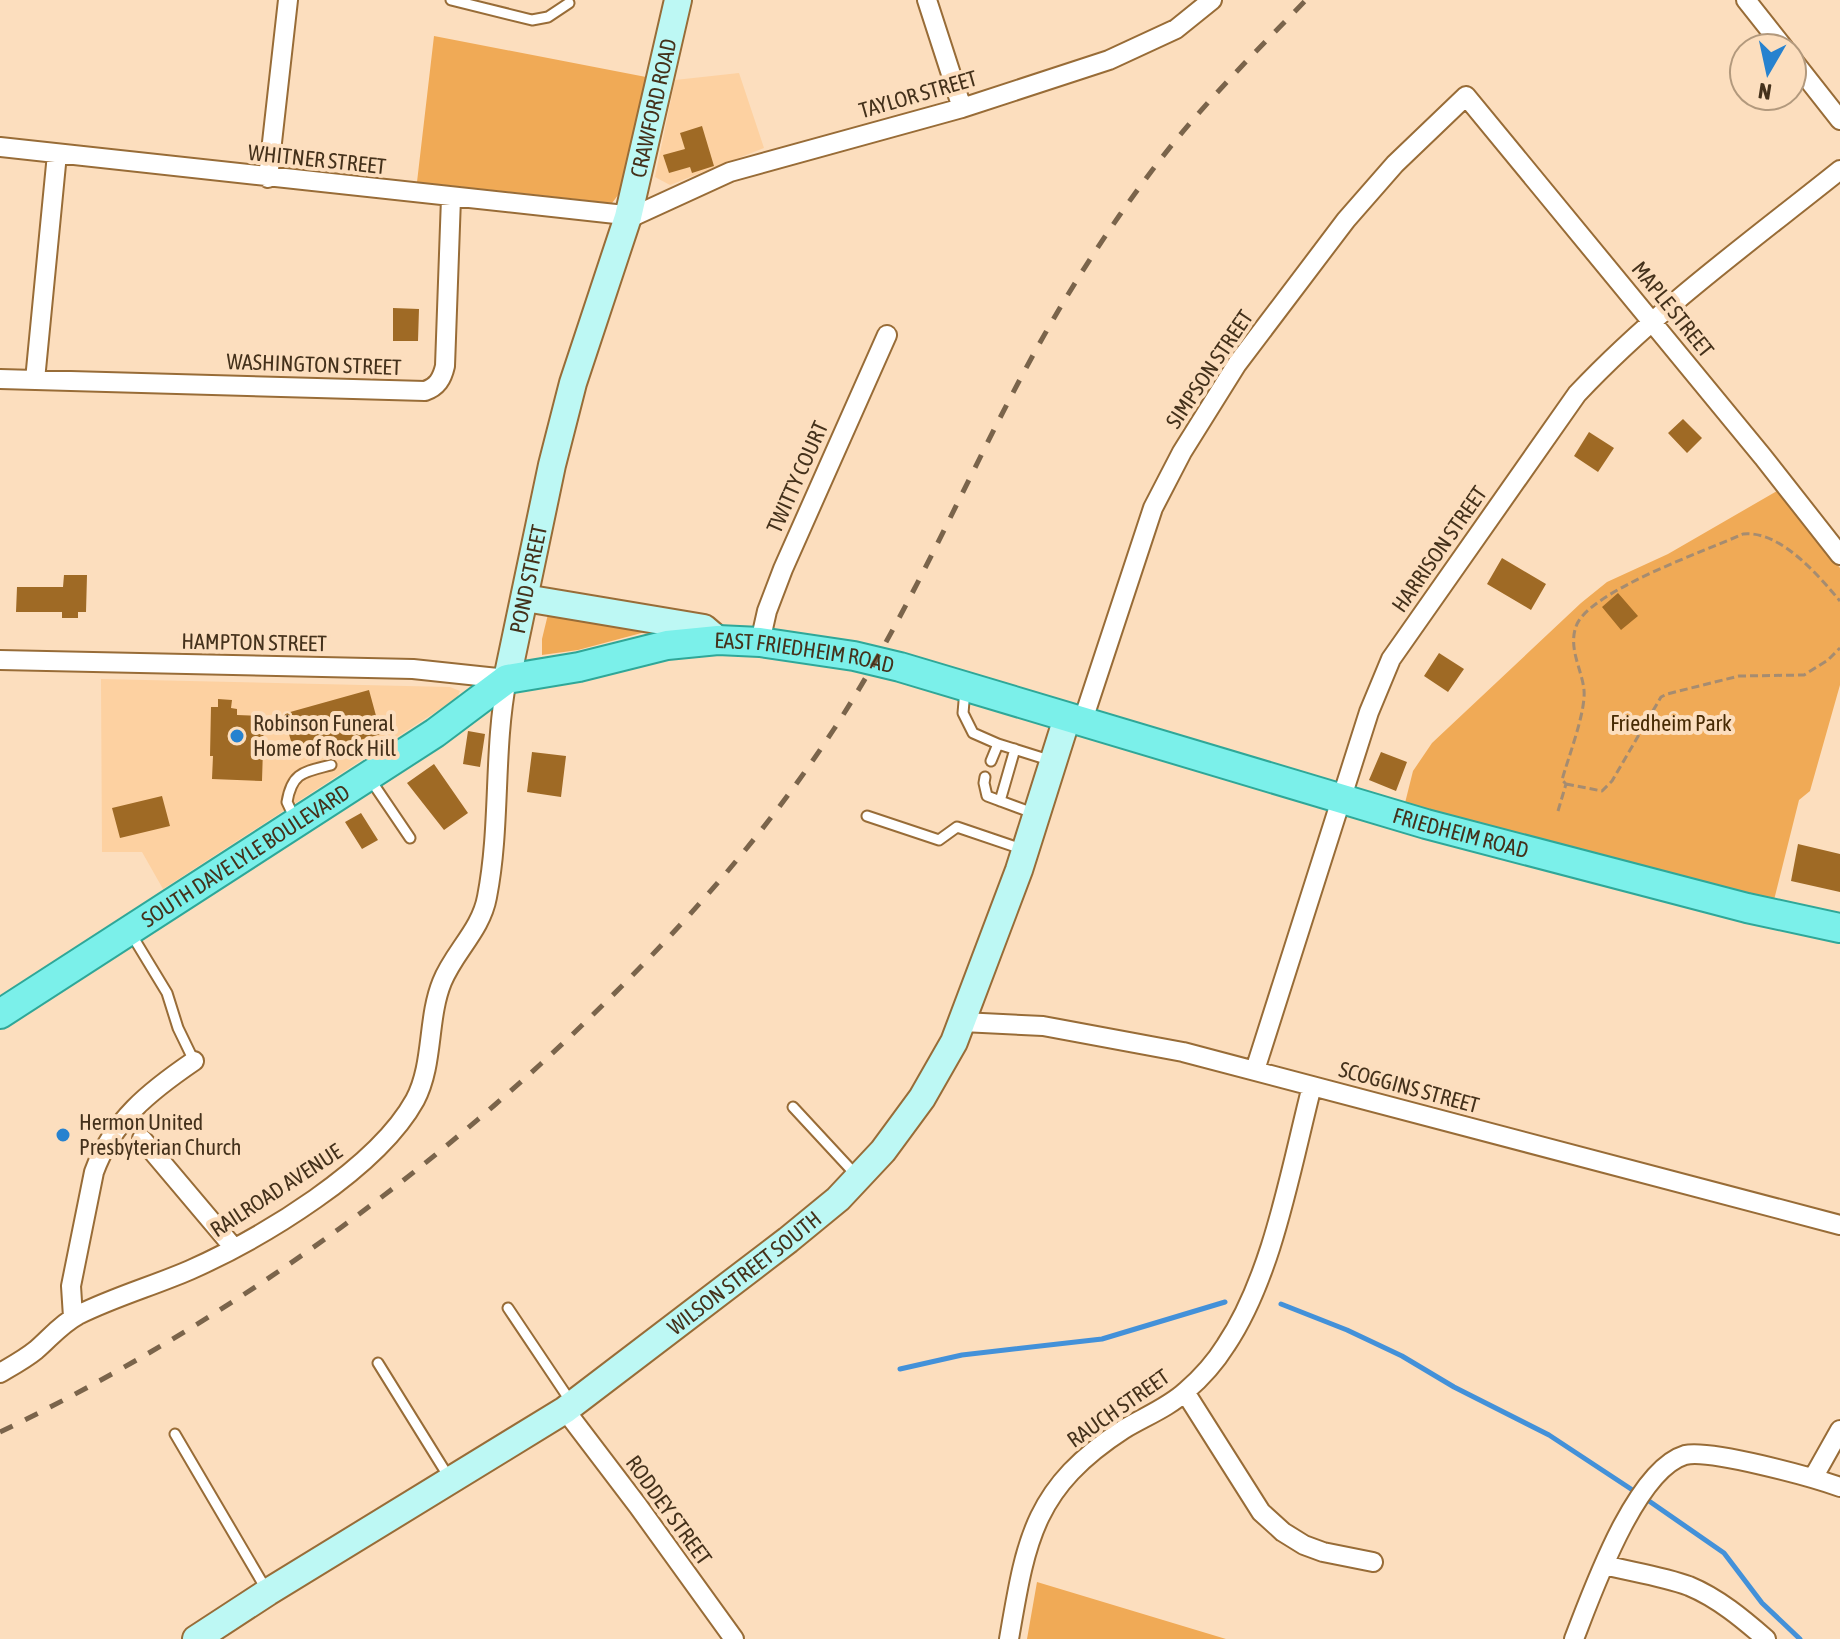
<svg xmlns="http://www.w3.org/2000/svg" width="1840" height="1639" font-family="'Asap Condensed',sans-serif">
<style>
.built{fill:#fdd1a1}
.green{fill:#f0aa56}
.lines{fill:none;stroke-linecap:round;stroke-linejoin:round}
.stream{stroke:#4391d9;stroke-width:5}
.building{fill:#9f6a25}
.lane-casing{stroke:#986c37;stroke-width:13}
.street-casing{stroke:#986c37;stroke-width:22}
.secondary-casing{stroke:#986c37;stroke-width:30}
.primary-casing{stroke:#2fa798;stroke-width:32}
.path{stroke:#a58c71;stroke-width:3;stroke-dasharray:8 4;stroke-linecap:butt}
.lane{stroke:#fff;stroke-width:9}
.street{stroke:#fff;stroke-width:18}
.secondary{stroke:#bdf8f4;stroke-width:26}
.primary{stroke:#7bf0ea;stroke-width:28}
.rail{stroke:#7a644b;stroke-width:5;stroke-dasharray:14 14;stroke-linecap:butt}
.poi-dot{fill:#2782cf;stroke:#fcdebe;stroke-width:3}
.labels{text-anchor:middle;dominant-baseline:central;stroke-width:8;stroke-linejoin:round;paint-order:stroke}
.street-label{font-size:22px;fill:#44311b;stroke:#fcdebe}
.poi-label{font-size:22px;fill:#44311b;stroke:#fcdebe;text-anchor:start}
.park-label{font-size:22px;fill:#462a03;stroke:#fcdebe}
</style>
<rect width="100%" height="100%" fill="#fcdebe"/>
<!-- built -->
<path class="built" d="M739 73 764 148 670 185 655 177 675 80Z
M101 679 450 687 460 691 457 698 163 889 142 852H102Z"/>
<!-- green -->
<path class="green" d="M434 36 646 77 622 190 612 203 417 182Z
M1777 491 1840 568V685L1810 791 1799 800 1773 904 1404 807 1413 771 1432 743 1581 603 1607 582 1668 554Z
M549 610 649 631 578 650 542 655V639Z
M1037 1582 1226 1639H1027Z"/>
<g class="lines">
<!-- stream -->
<path class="stream" d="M1281 1304 1347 1330 1402 1356 1454 1387 1549 1435 1634 1491
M900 1369 962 1355 1102 1339 1225 1302
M1649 1501 1724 1553 1762 1603 1800 1639"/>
</g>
<!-- building -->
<path class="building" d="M702 126 714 166 692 173 690 167 669 173 663 155 685 149 680 133Z
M393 308 419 309 418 341H393Z
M1683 419 1702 438 1687 453 1668 433Z
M1589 432 1614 448 1598 472 1574 456Z
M1502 558 1546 584 1531 610 1487 584Z
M64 575H87L86 612H78V618H62V612H16L17 587H63Z
M1618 593 1638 616 1621 630 1602 607Z
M1439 653 1464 669 1448 692 1424 676Z
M369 690 381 734 296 758 283 714Z
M218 699 232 700 231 708 237 709V715L264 716 262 781 212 779 213 756H210L211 707H218Z
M468 731 485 734 480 767 463 764Z
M532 752 566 756 561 797 527 792Z
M1381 752 1407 762 1396 791 1369 780Z
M434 764 468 813 444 830 407 783Z
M162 796 170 826 120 838 112 808Z
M361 813 378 840 362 849 345 822Z
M1798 844 1840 854V892L1791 881Z"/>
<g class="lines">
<!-- lane casing -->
<g class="lane-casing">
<path id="lane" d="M451 0 532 20 548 17 569 3
M965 690 963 713 973 733 998 744
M991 761 998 744 1049 760
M985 777 984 783 987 796 1033 813
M370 779 410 838
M1000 801 1015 749
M867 816 939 840 957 827 1022 849
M295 819 287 802C292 772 304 772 331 765
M130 932 167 993 178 1028 194 1061
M793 1107 856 1175
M508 1308 571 1402
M378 1363 450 1479
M175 1434 266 1589"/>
</g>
<!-- street casing -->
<g class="street-casing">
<path id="street" d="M927 0 962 108
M1746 0 1784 48
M1792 59 1840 120
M0 147 634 216 730 172 962 108 1109 60 1176 29 1212 0
M268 178 288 0
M0 379 425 391C437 387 442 379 445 366L451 198
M35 380 57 154
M760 642 767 611 783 569 887 335
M0 660 413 669 507 679C493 751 501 825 487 897 481 930 454 952 442 982 427 1019 434 1064 415 1100 377 1169 262 1238 190 1270 153 1286 114 1297 78 1315 61 1324 50 1338 36 1350 25 1359 12 1366 0 1373
M1082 723 1153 508 1182 452 1237 364 1346 220 1395 164 1466 96 1763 457 1840 555
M962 1022 1043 1026 1183 1052 1840 1225
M1255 1070 1369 712 1391 659 1577 394C1656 310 1750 242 1840 170
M142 1139 234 1248
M73 1317 71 1286 94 1172C113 1120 150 1091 194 1061
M1185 1392 1261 1512 1283 1532 1304 1545 1323 1552 1373 1562
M565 1410 638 1506 734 1639
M1813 1478 1840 1430
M1604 1565C1632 1572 1662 1576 1689 1586 1718 1598 1743 1619 1766 1639
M1009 1639C1026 1540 1033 1488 1124 1429 1144 1417 1169 1407 1186 1391 1200 1379 1216 1361 1226 1345 1273 1275 1291 1167 1312 1086
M1574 1639C1592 1593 1635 1470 1685 1455 1710 1449 1812 1477 1840 1487"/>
</g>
<!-- secondary casing -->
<g class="secondary-casing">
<g id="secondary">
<path d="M525 598 704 628 718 640"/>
<path id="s1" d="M507 679 552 465 573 383 628 217 678 0"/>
<path id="s2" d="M196 1639 268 1592 565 1410 788 1240 838 1199 883 1151 922 1098 954 1042 1019 870 1067 718"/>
</g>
</g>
<!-- primary casing -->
<g class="primary-casing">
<g id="primary">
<path id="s3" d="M0 1014 435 733 507 679 579 667 667 645 718 640 760 642 854 656 900 667 1426 824 1747 908 1840 928"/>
</g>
</g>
<!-- path -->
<path class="path" d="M1566 784 1602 791 1612 781 1661 697 1667 694 1739 676 1804 675 1828 660 1840 648
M1558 811 1566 784 1562 780C1568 758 1586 712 1584 690 1582 669 1567 647 1577 624 1593 590 1705 551 1743 534 1780 530 1818 575 1840 601"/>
<!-- lane -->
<use href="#lane" class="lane"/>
<!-- street -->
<use href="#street" class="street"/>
<!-- secondary -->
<use href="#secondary" class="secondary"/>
<!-- primary -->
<use href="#primary" class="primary"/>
<!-- rail -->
<path class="rail" d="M0 1432C212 1330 406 1193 576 1031 672 939 761 841 834 729 919 599 976 452 1054 318 1093 251 1146 173 1197 115 1232 75 1269 38 1306 0"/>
</g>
<!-- markers -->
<g class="poi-dot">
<circle cx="237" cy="736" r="8"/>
<circle cx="63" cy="1135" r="8"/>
</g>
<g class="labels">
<!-- street labels -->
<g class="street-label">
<text transform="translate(918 94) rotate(-16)">TAYLOR STREET</text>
<text stroke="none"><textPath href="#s1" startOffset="590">CRAWFORD ROAD</textPath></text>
<text transform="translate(317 159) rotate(6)">WHITNER STREET</text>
<text transform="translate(1673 309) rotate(51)">MAPLE STREET</text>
<text transform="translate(314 364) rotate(2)">WASHINGTON STREET</text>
<text transform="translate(1209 369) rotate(-56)">SIMPSON STREET</text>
<text transform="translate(797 477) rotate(-66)">TWITTY COURT</text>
<text transform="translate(1439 549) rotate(-55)">HARRISON STREET</text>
<text stroke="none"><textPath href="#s1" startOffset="102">POND STREET</textPath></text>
<text transform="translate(254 642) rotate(1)">HAMPTON STREET</text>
<text stroke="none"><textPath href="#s3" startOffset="910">EAST FRIEDHEIM ROAD</textPath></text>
<text stroke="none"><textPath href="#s3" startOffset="1592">FRIEDHEIM ROAD</textPath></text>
<text stroke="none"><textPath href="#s3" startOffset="292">SOUTH DAVE LYLE BOULEVARD</textPath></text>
<text transform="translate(1409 1087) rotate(15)">SCOGGINS STREET</text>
<text transform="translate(276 1190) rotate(-33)">RAILROAD AVENUE</text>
<text stroke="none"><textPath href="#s2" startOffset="660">WILSON STREET SOUTH</textPath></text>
<text transform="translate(1118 1408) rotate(-35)">RAUCH STREET</text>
<text transform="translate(669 1510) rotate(54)">RODDEY STREET</text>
</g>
<!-- poi labels -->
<g class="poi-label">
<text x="253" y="723">Robinson Funeral<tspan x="253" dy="25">Home of Rock Hill</tspan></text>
<text x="79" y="1122">Hermon United<tspan x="79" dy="25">Presbyterian Church</tspan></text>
</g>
<!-- park labels -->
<g class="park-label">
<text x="1671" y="723">Friedheim Park</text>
</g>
</g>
<!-- north arrow -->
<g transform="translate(1768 72) rotate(189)"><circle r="38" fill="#fcdebe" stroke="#b2997d" stroke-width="2"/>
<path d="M0-6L14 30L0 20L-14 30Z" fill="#2782cf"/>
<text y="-12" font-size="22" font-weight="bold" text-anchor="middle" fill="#44311b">N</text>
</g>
</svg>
